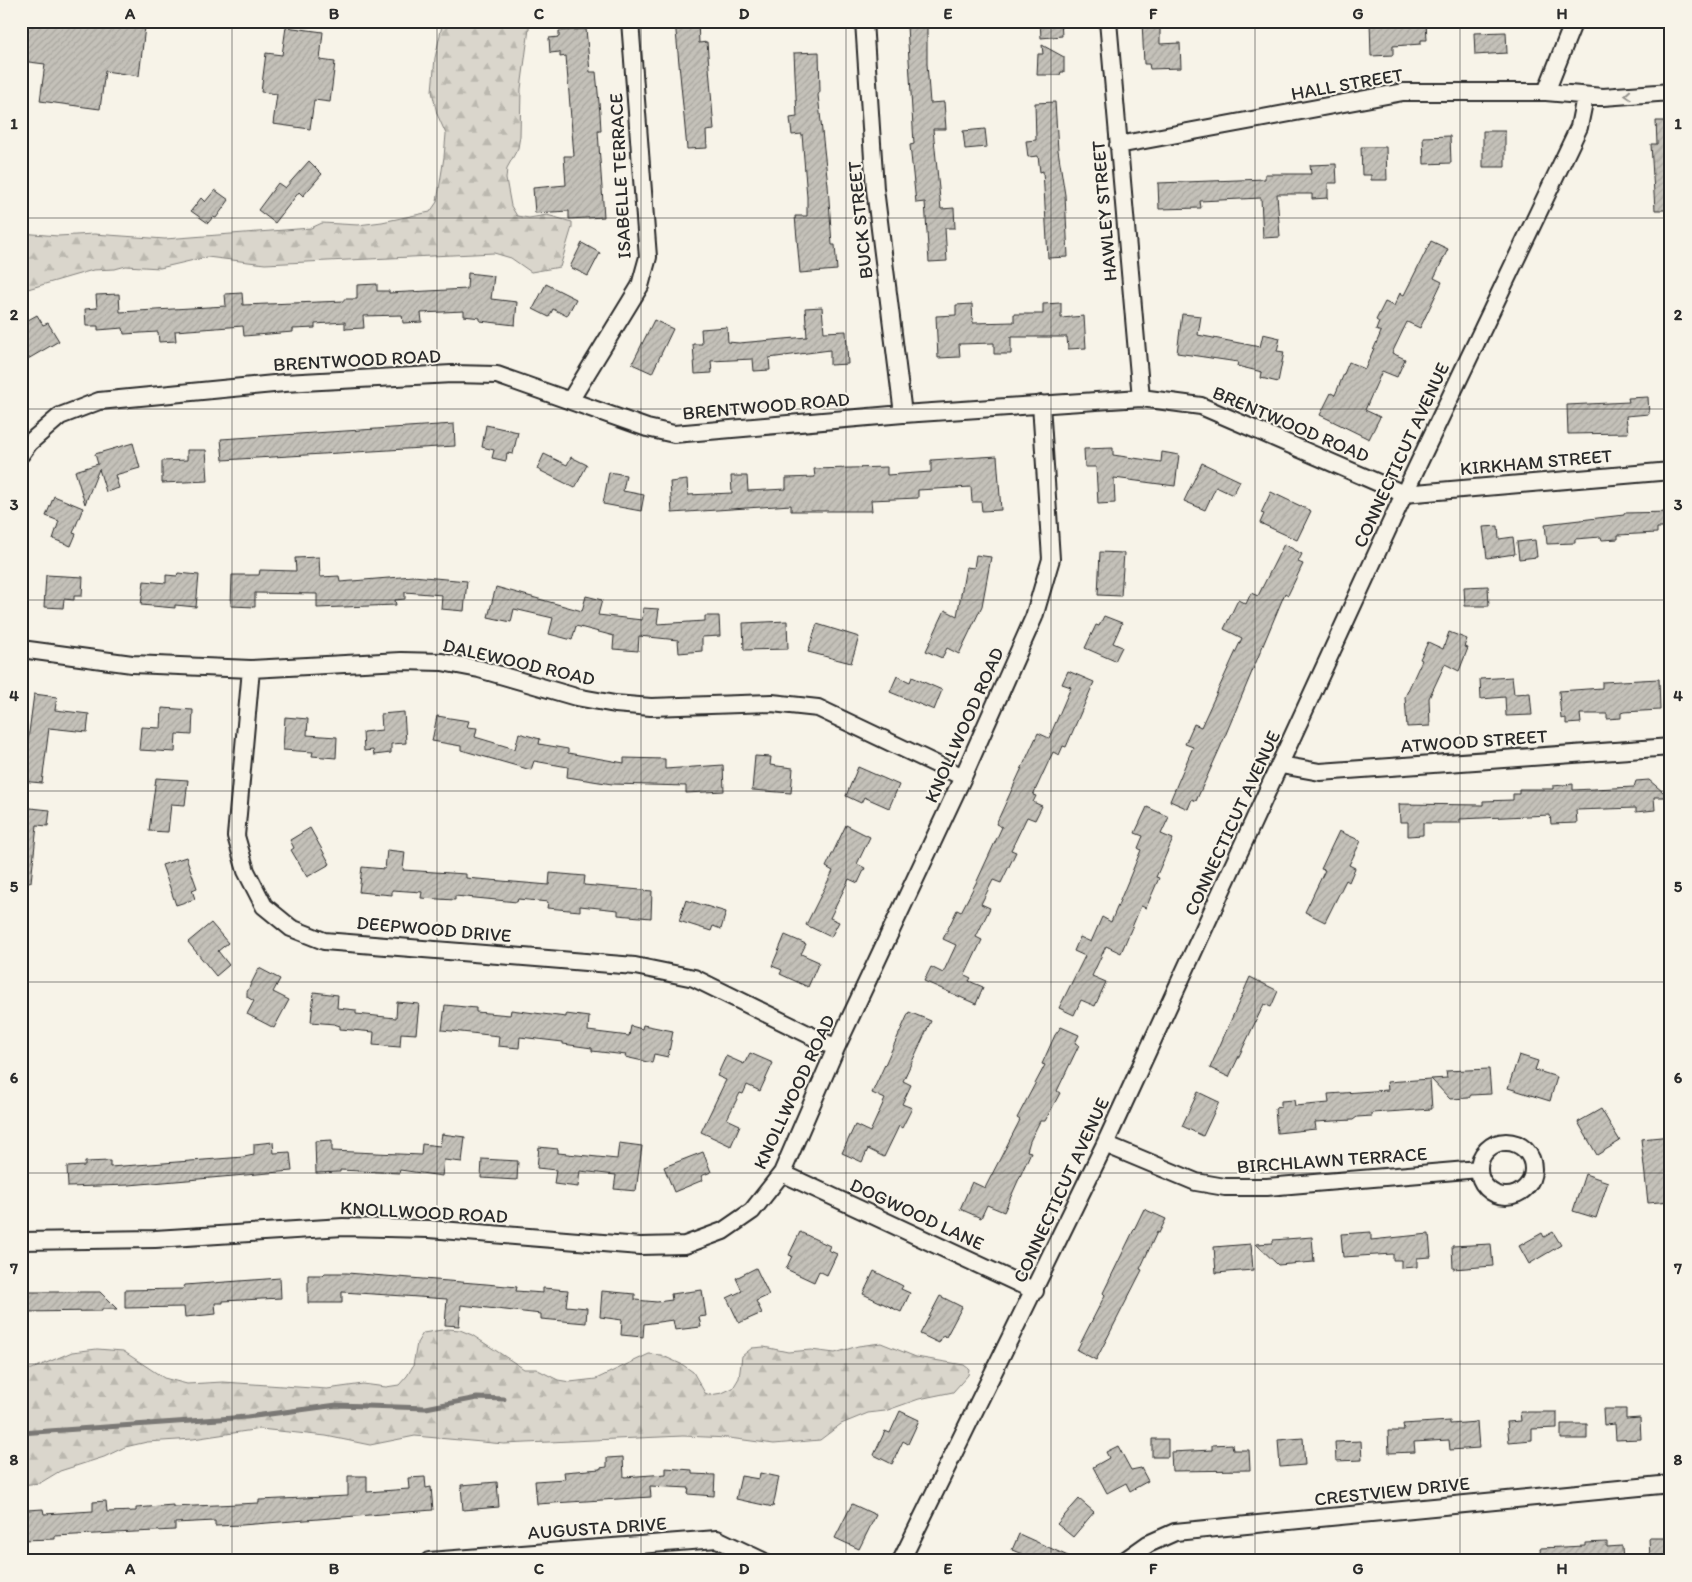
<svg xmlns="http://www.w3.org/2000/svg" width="1692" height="1582" font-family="Itim,sans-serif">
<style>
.forest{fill:url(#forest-firs);stroke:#82807c}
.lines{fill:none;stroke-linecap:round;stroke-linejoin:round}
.stream{stroke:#7a7874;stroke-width:5}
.building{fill:url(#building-hatch);stroke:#2b2b2b}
.minor-casing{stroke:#2b2b2b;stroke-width:20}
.minor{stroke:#f7f3e8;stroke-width:16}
.oneway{stroke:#918f8a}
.grid{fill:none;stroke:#2b2b2b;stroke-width:1;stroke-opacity:0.55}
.labels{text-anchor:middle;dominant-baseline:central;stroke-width:4;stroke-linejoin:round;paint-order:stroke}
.street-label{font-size:19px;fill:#2b2b2b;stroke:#f7f3e8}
.neatline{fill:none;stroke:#2b2b2b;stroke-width:2}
.grid-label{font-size:16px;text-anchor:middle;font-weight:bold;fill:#2b2b2b}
</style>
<defs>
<pattern id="forest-firs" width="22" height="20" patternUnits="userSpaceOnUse" patternTransform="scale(1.25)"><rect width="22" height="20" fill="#dad6cc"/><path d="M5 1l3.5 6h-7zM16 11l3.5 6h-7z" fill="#bbb8af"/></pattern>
<pattern id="building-hatch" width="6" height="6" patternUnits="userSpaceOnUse" patternTransform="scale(1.25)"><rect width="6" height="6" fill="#c4c1b9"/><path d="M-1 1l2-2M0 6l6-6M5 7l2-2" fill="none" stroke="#a9a69f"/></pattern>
</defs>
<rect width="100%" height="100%" fill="#f7f3e8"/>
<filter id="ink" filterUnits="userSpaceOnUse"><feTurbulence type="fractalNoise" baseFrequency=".02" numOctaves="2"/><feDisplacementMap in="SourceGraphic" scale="10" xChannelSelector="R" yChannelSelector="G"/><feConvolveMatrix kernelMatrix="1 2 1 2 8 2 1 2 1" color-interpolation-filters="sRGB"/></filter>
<g filter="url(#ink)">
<!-- forest -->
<path class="forest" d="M443 21H530L521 89 520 136 518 148 507 168 506 179 511 206 517 216 529 218 547 215 572 222V227L560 267 531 272 511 258 494 253 265 264 207 257 160 268 126 266 115 269 93 270 21 291V233L58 236 94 234 165 239 311 228 322 223 358 225 382 222 430 212 437 202 444 157 446 134 437 114 432 91 435 58Z
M448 1329 460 1330 472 1335 524 1369H536L558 1380 570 1382 596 1379 649 1354 661 1355 683 1365 693 1372 705 1393 710 1395 722 1393 733 1388 739 1378 742 1356 752 1348 764 1347 788 1352 811 1350 835 1353 858 1346 881 1343 916 1357 964 1365 969 1369 968 1375 953 1392 919 1399 885 1411 868 1413 841 1424 820 1440 774 1444 729 1438 683 1436 504 1444 415 1436 370 1445 326 1436 260 1429 193 1439 147 1442 125 1447 104 1457 60 1471 40 1483 21 1485V1369H32L72 1352 97 1349 123 1351 164 1378 187 1384 223 1382 327 1389 363 1384 386 1387 399 1385 407 1376 413 1366 417 1343 423 1333Z"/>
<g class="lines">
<!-- stream -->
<path class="stream" d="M21 1433 247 1417 337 1405 426 1408 477 1398 504 1399"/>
</g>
<!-- building -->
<path class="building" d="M21 21H101L145 27 139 76 105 71 100 109 40 101 45 64 21 61Z
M675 21H698L699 43 707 42 714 130 706 131 707 148 687 149Z
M1040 21H1061L1062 36 1041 38Z
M1142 21H1160V44L1180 43 1181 68 1150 69 1149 64H1144Z
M1370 21H1426L1427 40H1421V44L1393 46V55L1371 56Z
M907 26H927V64L930 103 944 102 946 129H933L941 209 954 208 955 228H945L947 261 929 262 925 202 916 203 910 145 914 144Z
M286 27 323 32 320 60 335 62 330 102 314 100 310 129 273 124 277 94 261 92 266 53 282 55Z
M586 29 590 72H596L600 113 601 131H598L604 217 569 219V211L535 213 533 188 566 185 564 156H574L566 56 560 57V52L550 53 549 38 559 37V31Z
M1506 32 1507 53 1475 55 1474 33Z
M1042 45 1064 57V72H1061L1060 75H1037L1038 54H1043Z
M819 52 820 91 818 95 828 185 832 245H835L837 270 800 273 795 216H807V197L802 134 792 135 790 118 797 117 794 53Z
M1055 102 1058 150 1065 195 1068 257 1048 258 1043 171 1040 172 1038 156 1028 157 1026 141 1036 140 1035 103Z
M1656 121H1671V146H1667L1669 176H1671V210H1655L1651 144H1657Z
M985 129 987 147 965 149 963 131Z
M1483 131H1505V167H1483Z
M1450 136 1451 163 1424 164 1423 137Z
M1361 147H1386L1387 180H1371V175H1362Z
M309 161 322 174 303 196 299 192 275 223 258 210 278 183 285 188Z
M1336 164 1337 183H1328V198L1312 199V194H1277L1280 237 1263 238 1261 198 1200 201 1201 208 1159 209 1158 183 1265 179V174H1311L1310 165Z
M215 190 229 200 216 218 213 217 208 223 191 211 201 198 205 202Z
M1431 241 1448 249 1434 278 1442 282 1420 328 1407 322 1392 353 1405 359 1397 377 1382 371 1365 410 1380 417 1369 439 1320 415 1331 393 1335 395 1349 362 1365 369 1381 332 1376 330 1379 322 1376 320 1385 302 1394 306 1400 293 1404 295Z
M582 243 600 253 588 276 570 267Z
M468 273 494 276 491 299 517 302 515 325 480 321V318L464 316V311L421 313 422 322 403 323 402 315 363 316 364 328 345 329V322L315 324V328L293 329V332L244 336 243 326 175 331 176 341 159 342 158 332 124 334 123 328 98 330V326H86L85 309 97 308 96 295 119 294 120 312 226 306 225 294 242 293 243 305 344 301V299H357V285L377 284V291H389V293L467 289Z
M546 284 576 299 567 316 553 309 549 317 533 309Z
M1061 303V318L1084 316 1086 348 1068 349 1067 337H1011V354H994V343L959 344 960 357 938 358 936 316 956 315V305L972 304 973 323 1014 322V314H1043V304Z
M822 307 824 332 846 331 848 364 830 365V350L769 358 770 370 754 371 753 359 711 361 712 373 695 374 693 344H702L701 329 727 327 728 342 739 343 807 337 805 308Z
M1182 314 1201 316 1198 335 1260 347 1263 334 1280 338 1277 351 1284 352 1278 382 1261 378 1262 372 1237 366 1238 362 1177 353Z
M37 315 43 325 48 323 59 341 21 363V324Z
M654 320 673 329 652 373 632 364Z
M1648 397 1649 414 1626 416 1628 433 1568 434 1567 405 1629 402 1628 398Z
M454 424 455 446 223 460 221 439Z
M486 425 518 432 513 454 507 453 506 461 492 458 494 450 482 447Z
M133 443 140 468 115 475 119 488 106 492 99 469 85 504 75 471 98 464 95 454Z
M1113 448V455L1161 462 1162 452 1179 455 1175 486 1114 478 1115 503 1098 504 1096 467H1085L1084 449Z
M187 450H206L208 481 162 483V461L187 460Z
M544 454 567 465 571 457 587 465 575 488 537 469Z
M997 456 1001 510 982 511 981 502H972L971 487 918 490V498L871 500 872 511H791V505L672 513 670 482 687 480 688 495 732 493 731 476H747L748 491 786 489V478L815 477 814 469 887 467V475L931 472V460Z
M1202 463 1240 481 1233 495 1216 487 1205 510 1184 501Z
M609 472 626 475 623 491 644 495 641 511 603 504Z
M1271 492 1311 511 1297 540 1260 523 1264 514 1261 513Z
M54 496 83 508 73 533 76 534 71 546 53 539 59 521 46 516Z
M1671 512V528H1657V533L1618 535V539L1602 540 1601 537 1575 539V543L1547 544 1545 524 1624 515V513Z
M1498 526 1499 539 1513 537 1515 554 1487 558 1483 527Z
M1535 540 1537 557 1519 559 1517 542Z
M1284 544 1302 554 1298 562 1303 564 1288 595 1285 593 1220 748 1196 801 1192 799 1188 809 1170 801 1193 747 1185 744 1194 724 1201 727 1242 638 1224 629 1238 600 1246 604 1251 593 1258 596Z
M1100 552 1124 553 1121 596 1098 595Z
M976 555 991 557 982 606 959 654 947 648 942 658 926 651 945 610 957 616 966 567 974 568Z
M319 557 320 577 339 576 340 582 413 576 467 581 464 611 441 609 442 595 405 592V599L395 600 396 605 317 608V594L255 593V607L231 606 232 575H259L260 570 296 571 295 558Z
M178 573 199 575 196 607 175 605V608L141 605 144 581 166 583V575L177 576Z
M46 575 83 577 82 596H74V600L64 599 63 608 44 607Z
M1488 586 1489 606H1465L1464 587Z
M496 587 582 611 586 596 602 600 598 615 642 620 643 608 659 609 657 624 705 621V616H719L720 636 702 637V651L679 653 678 640 639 636 638 651 613 649 614 636 576 626 572 640 549 634 553 618 514 609 511 622 488 617Z
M1104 616 1122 623 1113 643 1122 647 1115 661 1085 648 1096 625 1099 626Z
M787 621 788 649 744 650 743 623Z
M817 624 859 637 851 663 808 652Z
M1449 632 1467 639 1464 647 1468 648 1459 671 1445 664 1429 698 1430 726 1407 727 1405 697 1422 660 1420 659 1428 642 1443 649Z
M1068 671 1094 682 1066 747 1063 746 1059 755 1053 752 1033 795 1036 796 1033 802 1042 806 1035 820 1027 817 1011 850 1016 852 1001 883 993 880 981 904 990 908 976 937 982 940 965 975 971 978 969 981 983 987 976 1004 924 981 931 967 943 973 956 945 943 939 957 910 961 912 978 879 1002 827 996 824 1038 733 1049 738 1071 687 1062 684Z
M897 676 910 682 912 677 942 690 934 710 890 692Z
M1512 677 1514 694 1530 693 1532 715 1506 716 1505 697 1481 699 1480 679Z
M1659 679 1660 710 1624 712 1621 713V718L1607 719V714H1580L1581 723 1566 724V718L1561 719 1559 691 1602 688V682Z
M34 694 57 697 55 710 89 714 87 732 49 728 42 783 21 781 24 748H27Z
M162 708 193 710 192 735 176 734 175 752 139 750 141 727 161 728Z
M404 712 406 743 391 744V753L374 755 373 750 364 751 363 732 382 730 381 714Z
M437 716 469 721 467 727 477 728 475 737 515 749 519 733 540 739 539 744 568 749V753L624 763V758L665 759V769L723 765 724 791 686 793V786L612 784 567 777 568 767 534 761 531 770 461 750V746L432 741Z
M285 717 308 719 307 735 337 737 336 758 312 756 313 752 283 750Z
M755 756 771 757 770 765 793 768 791 793 752 790Z
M858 767 899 785 889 808 864 797 861 803 846 796Z
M156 778 188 780 185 805 171 804 168 832 149 831Z
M1649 780 1669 797H1654L1655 810 1636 812V808L1576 810 1577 823 1551 824 1550 815 1460 819V823H1423V835L1408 836V822H1400L1399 804 1483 805V801L1513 800V794H1519V789H1553V786L1573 784V790L1634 787 1636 781Z
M21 807 50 810 48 826 37 825 31 882 21 881Z
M1147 807 1169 817 1161 834 1173 839 1156 877 1159 878 1146 908 1141 906 1121 953 1106 946 1092 976 1106 982 1095 1006 1081 1000 1074 1015 1059 1008 1085 956 1074 951 1080 937 1091 942 1102 917 1111 922 1141 850 1138 848 1143 836 1135 833Z
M846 825 870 837 857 864 865 868 858 883 849 879 830 918 839 922 831 937 806 925 833 871 826 867Z
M310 828 330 864 307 877 291 850 294 848 290 840Z
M1339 831 1361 841 1349 865 1355 868 1349 882 1346 880 1325 922 1305 912 1325 870 1321 869Z
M387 850 405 852 403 870 466 874V878L549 885 550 873 585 876 584 885 652 891 651 918 618 915V910L580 906V911L547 908 548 902 518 899 517 902 455 896V900L421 898 422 892 392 890V895L359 892 362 867 385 869Z
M186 857 197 888 192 890 195 899 176 905 162 865Z
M686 900 726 912 721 929 713 926 711 931 679 921Z
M211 923 228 943 218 951 229 965 216 976 188 942Z
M785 935 806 944 801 954 819 962 808 987 780 974 782 970 772 966Z
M259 968 280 979 273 992 289 1000 274 1028 247 1014 254 1001 247 997V992Z
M1250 977 1278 991 1271 1007 1264 1004 1229 1077 1210 1068Z
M314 992 338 995 337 1008 356 1010V1014L396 1018 397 1002 419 1004 416 1034 401 1033 400 1047 373 1045 374 1032 340 1029V1026L334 1024 311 1022Z
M445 1005 476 1008V1012L510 1015 511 1010 566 1017V1014L589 1017 588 1031 629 1036 631 1026 642 1029 643 1025 673 1031 668 1057 654 1054 652 1063 625 1057 626 1055 592 1051V1048L563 1044V1042L520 1037 519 1048 498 1046 499 1036 442 1030Z
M909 1012 931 1021 903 1081 911 1085 902 1104 912 1108 902 1128 899 1126 884 1157 868 1149 862 1162 842 1153 855 1125 870 1132 885 1099 872 1093Z
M1061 1027 1079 1035 1075 1043 1079 1045 1057 1091 1060 1093 1045 1121H1040L1030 1141 1027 1151 1031 1152 1004 1212 987 1205 981 1218 960 1209 972 1182 985 1188 1020 1120 1017 1118 1045 1065 1042 1064 1055 1035Z
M750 1053 773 1063 760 1091 747 1085 743 1094 740 1093 727 1119 740 1125 731 1146 701 1132 726 1080 717 1076 726 1056 744 1064Z
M1519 1055 1538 1061 1535 1070 1557 1077 1550 1101 1508 1088Z
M1489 1069 1491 1094 1471 1095 1469 1098 1450 1099 1431 1079 1447 1078 1446 1071Z
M1430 1079 1432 1109 1372 1113V1116L1357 1117 1353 1120 1315 1122 1316 1129 1277 1133 1275 1108 1281 1107V1101L1294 1100 1295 1106 1329 1103 1328 1094 1388 1090 1387 1082Z
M1198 1092 1219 1102 1203 1136 1182 1126Z
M1601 1109 1620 1141 1597 1155 1578 1122Z
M442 1134 465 1137 462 1162 444 1160 442 1176 400 1170 399 1173 340 1170V1172L316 1173 315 1141 332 1140V1151L421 1155 422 1144 440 1146Z
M1671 1136V1201L1648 1203 1641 1139Z
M273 1142 274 1153 290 1152 292 1171 129 1185 68 1187 67 1167 85 1166V1162L110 1161V1167L244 1157 254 1155V1144Z
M619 1143 642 1146 636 1191 614 1189 616 1175 580 1171 578 1187 554 1184 556 1170 537 1168 539 1147 558 1149V1153L617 1159Z
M703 1152 711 1172 701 1176 703 1180 674 1192 664 1167Z
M482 1159 518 1161 517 1180 481 1178Z
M1585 1174 1608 1182 1596 1218 1573 1211Z
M1144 1209 1166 1219 1159 1233 1157 1232 1140 1269 1142 1270 1096 1360 1077 1350 1105 1295 1103 1293Z
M800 1232 830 1246 828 1250 837 1254 827 1275 819 1271 814 1282 786 1269 792 1256 789 1255Z
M1371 1232V1240L1429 1234 1431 1257 1417 1258V1267L1401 1268V1260H1393V1254L1343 1257 1341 1234Z
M1553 1232 1561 1245 1529 1264 1519 1246 1542 1233 1544 1237Z
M1312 1237 1314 1262 1278 1265 1256 1244 1273 1243V1240Z
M1251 1244 1253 1270 1216 1273 1214 1247Z
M1491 1244 1493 1266 1453 1269 1452 1246Z
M756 1268 769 1295 756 1301 762 1313 739 1323 727 1298 742 1291 736 1278Z
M874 1271 903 1286 901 1289 910 1293 901 1312 863 1294Z
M325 1273H347L486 1284 517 1287 516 1291 543 1293V1288L568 1290 566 1306 587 1308 586 1323 541 1319V1314L461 1305 459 1326 445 1325 447 1299 404 1296 342 1292V1303H308V1275H323Z
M280 1278 281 1298 223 1301V1303H215L216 1314 185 1317 184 1307 125 1308V1290L183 1289 185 1285Z
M702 1290 706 1316 699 1317 701 1327 675 1330 673 1320 644 1324 643 1337 621 1335 622 1320 600 1317 602 1291 635 1294V1300L657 1302 672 1300 671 1294Z
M21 1292H100L117 1309H102V1311L21 1312Z
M940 1296 962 1307 946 1337 943 1335 939 1343 920 1334Z
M1603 1409H1626V1419L1640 1418 1641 1439 1616 1440 1615 1424 1604 1425Z
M900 1411 919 1420 908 1444 903 1441 892 1464 874 1455 885 1431 890 1433Z
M1520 1412H1557V1428L1532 1429V1440L1509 1442 1507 1422 1521 1421Z
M1450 1421V1424L1477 1422 1479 1448 1450 1450 1449 1440 1414 1442 1415 1452 1389 1453 1388 1431H1404L1403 1424Z
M1561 1424H1587V1439H1561Z
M1303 1438 1305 1465 1280 1467 1278 1440Z
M1152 1439H1168V1457H1152Z
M1361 1441 1362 1460 1336 1461 1335 1442Z
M1232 1444 1233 1450H1249L1250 1470 1172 1471 1171 1452 1212 1450V1445Z
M1118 1446 1131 1470 1141 1468 1148 1481 1130 1491 1126 1483 1107 1493 1093 1467 1109 1458 1106 1452Z
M623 1457 624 1477 666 1474V1468L692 1470V1474L715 1475 714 1496 688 1494 689 1488 650 1486 651 1497 537 1504 535 1481 565 1479 564 1472 600 1469V1468L607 1467V1458Z
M760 1473 779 1477 773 1507 736 1499 741 1476 759 1479Z
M348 1476H367V1492L409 1489 408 1478 425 1477 426 1488 431 1487 433 1510 242 1525 215 1526V1521L175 1523V1530L55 1536V1539L21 1540V1520L28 1519 27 1510 43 1509 44 1514 93 1511V1502L106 1501 107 1512 136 1511V1508L173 1505V1507L259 1503V1500L348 1496Z
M497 1482 499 1507 463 1510 461 1485Z
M1079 1499 1094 1512 1073 1537 1057 1524Z
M852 1504 876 1515 859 1549 835 1538Z
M1019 1534 1079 1561H1019L1022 1554 1012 1550Z
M1649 1538H1671V1561H1650Z
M1607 1542V1547L1622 1546 1623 1561H1541L1540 1548 1585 1546V1543Z"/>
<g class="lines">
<!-- minor casing -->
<g class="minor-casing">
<path id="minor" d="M864 21 875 189 903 414
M1108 21 1141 398
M1546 92 1574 21
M1118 145 1403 92H1546L1603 97 1671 92
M571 399 640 286 648 257 630 21
M21 454 29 443 60 416 99 401 284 383 452 374 497 375 647 428 674 434 903 414 1141 398 1201 406 1404 494 1671 471
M21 649 132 664 251 669 401 661 442 662 479 669 576 697 615 704 651 707 772 703 818 708 963 777
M251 669 236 836 246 871 264 906 291 928 324 941 635 966 694 978 836 1048
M1281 765 1320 772 1671 747
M1479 1169a27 27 0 1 1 54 0a27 27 0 1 1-54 0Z
M1105 1144 1196 1182 1225 1187H1267L1479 1169
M782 1173 1035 1291
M21 1241 155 1239 343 1227 429 1229 640 1246 685 1245 723 1231 752 1211 782 1173 836 1048 963 777 1034 617 1051 559 1041 404
M429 1561 717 1539 763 1561
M901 1561 1105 1144 1404 494 1579 127 1585 97
M1124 1561 1148 1544 1175 1532 1671 1484"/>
</g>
<!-- minor -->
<use href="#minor" class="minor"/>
</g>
<!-- one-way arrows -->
<defs><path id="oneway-chevron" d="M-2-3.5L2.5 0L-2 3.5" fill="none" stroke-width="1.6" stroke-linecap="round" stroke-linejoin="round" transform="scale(1.25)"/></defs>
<use class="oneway" href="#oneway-chevron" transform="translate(1628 95) rotate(176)"/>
</g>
<!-- grid -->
<path class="grid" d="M232 21V1561M437 21V1561M641 21V1561M846 21V1561M1051 21V1561M1255 21V1561M1460 21V1561M21 218H1671M21 409H1671M21 600H1671M21 791H1671M21 982H1671M21 1173H1671M21 1364H1671"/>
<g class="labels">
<!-- street labels -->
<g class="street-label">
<text transform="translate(1347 84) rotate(-10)">HALL STREET</text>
<text transform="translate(620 176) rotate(-93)">ISABELLE TERRACE</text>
<text transform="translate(1104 211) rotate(-95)">HAWLEY STREET</text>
<text transform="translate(860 220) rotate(-96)">BUCK STREET</text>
<text transform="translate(357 360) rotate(-3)">BRENTWOOD ROAD</text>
<text transform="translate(766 406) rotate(-5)">BRENTWOOD ROAD</text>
<text transform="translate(1291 424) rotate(23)">BRENTWOOD ROAD</text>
<text transform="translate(1401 455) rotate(-65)">CONNECTICUT AVENUE</text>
<text transform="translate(1536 462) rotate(-5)">KIRKHAM STREET</text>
<text transform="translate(519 662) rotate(13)">DALEWOOD ROAD</text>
<text transform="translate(964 725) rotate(-66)">KNOLLWOOD ROAD</text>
<text transform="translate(1474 741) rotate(-4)">ATWOOD STREET</text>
<text transform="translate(1232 823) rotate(-65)">CONNECTICUT AVENUE</text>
<text transform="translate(434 929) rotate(5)">DEEPWOOD DRIVE</text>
<text transform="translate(794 1092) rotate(-65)">KNOLLWOOD ROAD</text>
<text transform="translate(1332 1160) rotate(-4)">BIRCHLAWN TERRACE</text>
<text transform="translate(1061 1190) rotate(-65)">CONNECTICUT AVENUE</text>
<text transform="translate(424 1212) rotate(3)">KNOLLWOOD ROAD</text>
<text transform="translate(917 1214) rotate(25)">DOGWOOD LANE</text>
<text transform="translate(1392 1491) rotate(-6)">CRESTVIEW DRIVE</text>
<text transform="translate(597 1528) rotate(-4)">AUGUSTA DRIVE</text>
</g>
</g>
<!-- margin -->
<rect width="1692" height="1582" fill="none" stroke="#f7f3e8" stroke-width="55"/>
<rect x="28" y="28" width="1636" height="1526" class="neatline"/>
<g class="grid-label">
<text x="130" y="19">A</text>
<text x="334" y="19">B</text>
<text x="539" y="19">C</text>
<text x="744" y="19">D</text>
<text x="948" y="19">E</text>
<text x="1153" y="19">F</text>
<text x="1358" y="19">G</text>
<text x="1562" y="19">H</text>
<text x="14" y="129">1</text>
<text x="1678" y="129">1</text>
<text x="14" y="320">2</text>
<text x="1678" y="320">2</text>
<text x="14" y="510">3</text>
<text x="1678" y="510">3</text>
<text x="14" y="701">4</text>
<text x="1678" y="701">4</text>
<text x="14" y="892">5</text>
<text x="1678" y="892">5</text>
<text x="14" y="1083">6</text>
<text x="1678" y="1083">6</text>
<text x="14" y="1274">7</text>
<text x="1678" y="1274">7</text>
<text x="14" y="1465">8</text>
<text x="1678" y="1465">8</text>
<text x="130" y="1574">A</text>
<text x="334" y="1574">B</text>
<text x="539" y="1574">C</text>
<text x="744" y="1574">D</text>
<text x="948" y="1574">E</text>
<text x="1153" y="1574">F</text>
<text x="1358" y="1574">G</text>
<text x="1562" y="1574">H</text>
</g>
</svg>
